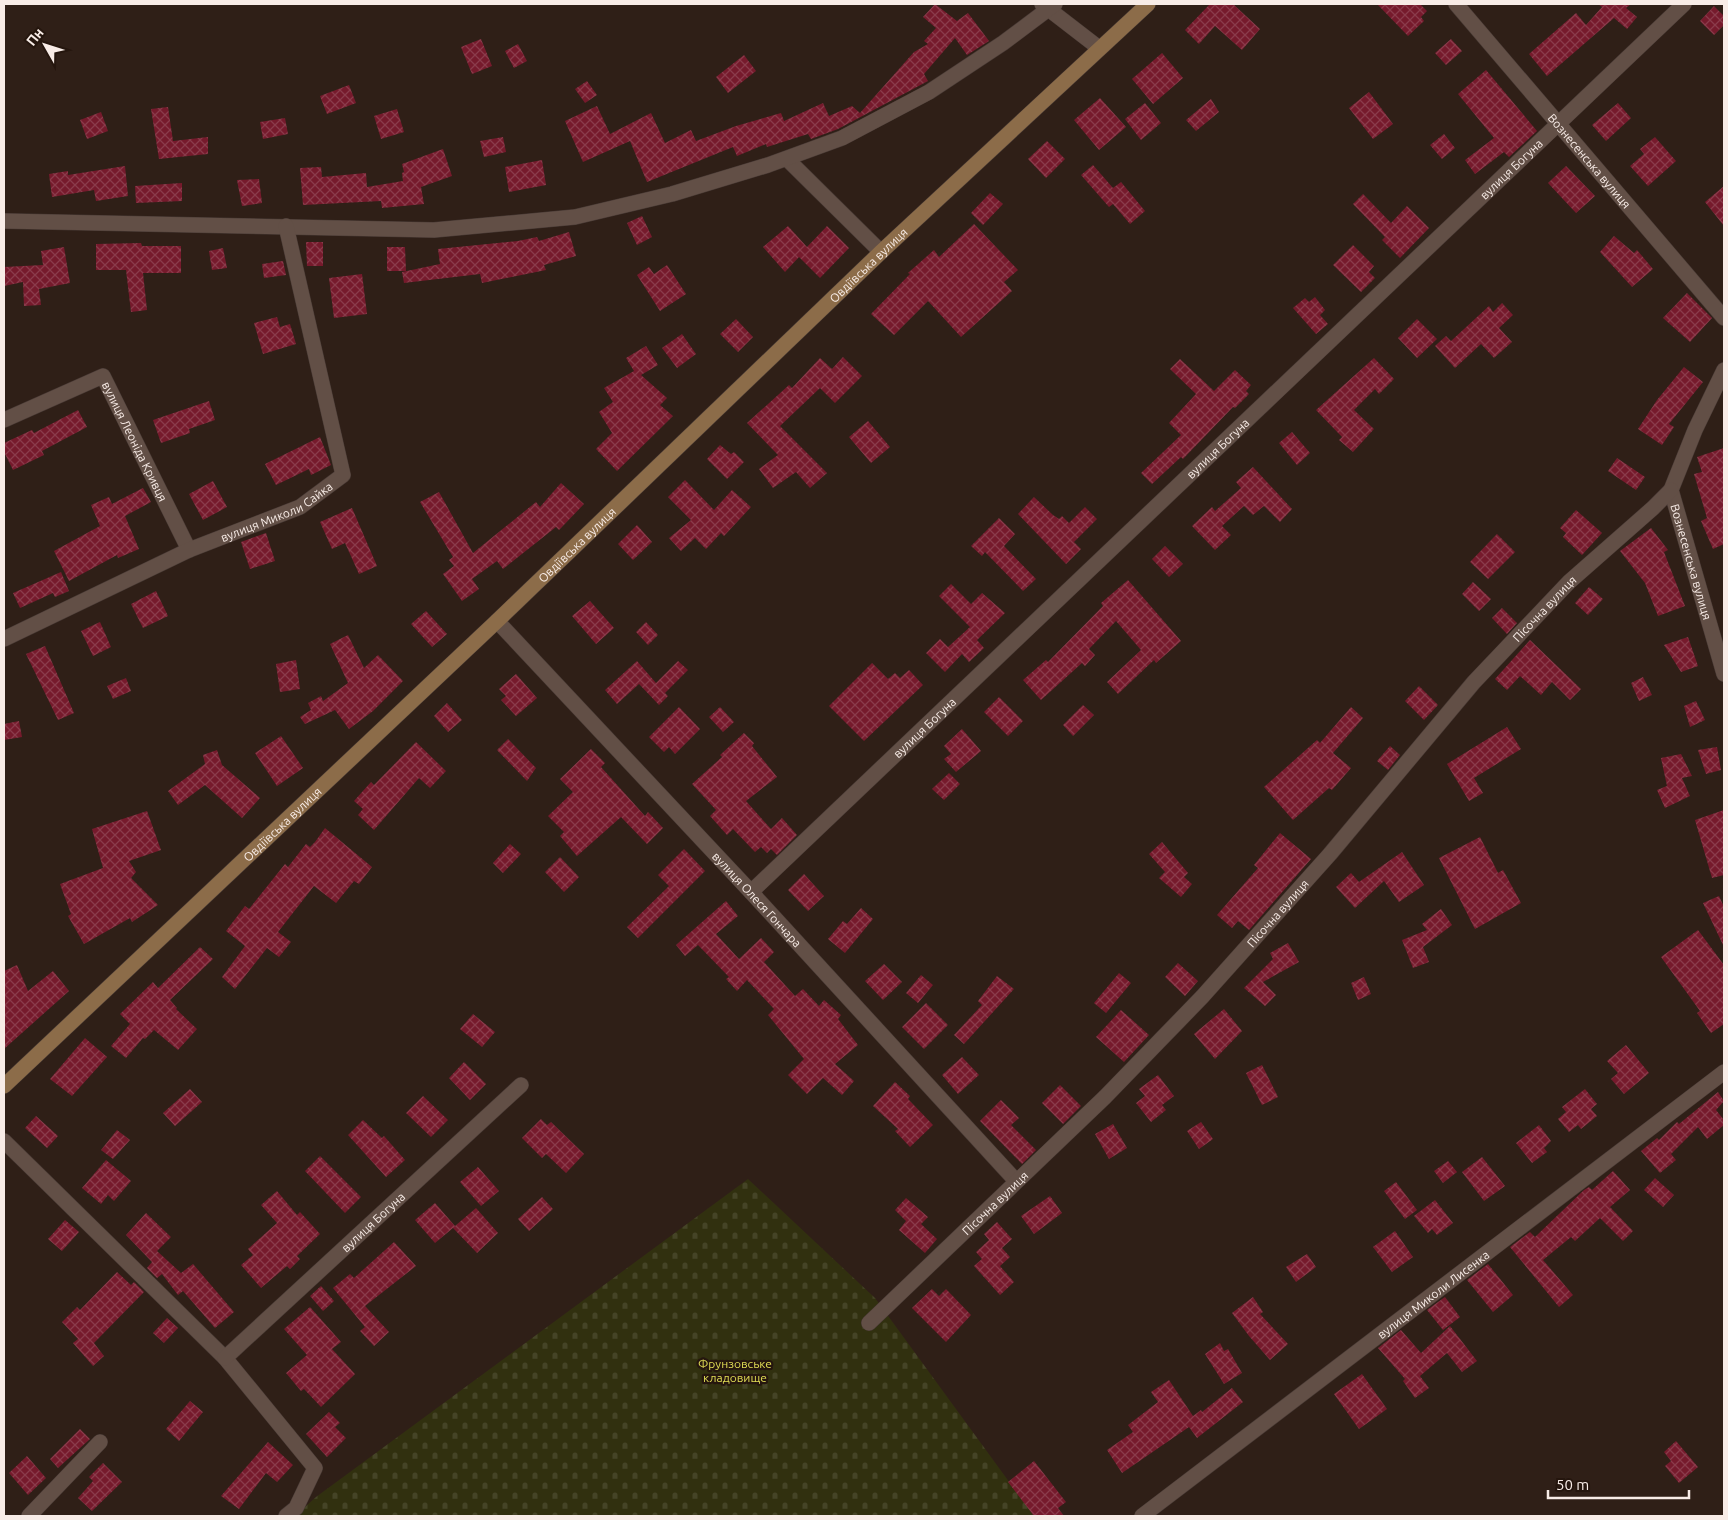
<svg xmlns="http://www.w3.org/2000/svg" width="1728" height="1520" font-family="Ubuntu,sans-serif">
<style>
.cemetery{fill:url(#cemetery-stones)}
.building{fill:url(#building-cross-hatch)}
.lines{fill:none;stroke-linecap:round;stroke-linejoin:round}
.street-casing{stroke:#483a35;stroke-width:16}
.secondary-casing{stroke:#483a35;stroke-width:16}
.street{stroke:#624f46;stroke-width:15}
.secondary{stroke:#8c6c49;stroke-width:15}
.labels{text-anchor:middle;dominant-baseline:central;stroke-width:4.5;stroke-linejoin:round;paint-order:stroke}
.street-label{font-size:12px;fill:#f8ece7;stroke:#25160e}
.park-label{font-size:12px;fill:#e2de55;stroke:#25160e}
</style>
<defs>
<pattern id="cemetery-stones" width="16" height="16" patternUnits="userSpaceOnUse" patternTransform="scale(1.25)"><rect width="16" height="16" fill="#31300f"/><path d="M2 7V4a2 2 0 0 1 4 0v3zM10 15v-3a2 2 0 0 1 4 0v3z" fill="#454426"/></pattern>
<pattern id="building-cross-hatch" width="8" height="8" patternUnits="userSpaceOnUse" patternTransform="scale(1.25)"><rect width="8" height="8" fill="#761a2c"/><path d="M0 0l8 8M0 8l8-8" fill="none" stroke="#8a3b4b"/></pattern>
</defs>
<rect width="100%" height="100%" fill="#2f1f17"/>
<!-- cemetery -->
<path class="cemetery" d="M748 1179 875 1298 1034 1516H295L316 1497Z"/>
<!-- building -->
<path class="building" d="M935 4 957 21 968 13 989 41 967 55 955 38 924 74 928 81 838 129 811 139 808 134 767 147 766 144 737 156 733 147 647 182 630 141 583 162 565 121 597 106 610 134 651 113 665 143 691 130 696 141 736 126 781 113 784 121 823 103 829 116 852 106 860 113 914 52 928 44 924 41 936 28 923 17Z
M1210 4H1233L1260 29 1242 50 1215 26 1199 44 1185 30Z
M1377 4H1420L1427 11 1421 17 1424 21 1408 36Z
M1598 4H1631L1626 8 1637 17 1627 29 1614 18 1547 76 1529 54 1576 13 1586 25 1602 7Z
M1714 6 1724 16V25L1714 35 1700 21Z
M481 39 492 66 472 74 461 47Z
M1451 39 1462 51 1446 65 1435 53Z
M518 44 527 61 514 68 505 51Z
M1162 53 1183 78 1153 104 1132 79Z
M744 55 756 71 728 93 716 77Z
M1486 70 1537 131 1509 157 1504 152 1475 174 1465 160 1494 138 1458 94Z
M587 81 597 95 585 103 575 89Z
M349 85 356 103 327 114 320 96Z
M1369 92 1393 124 1373 139 1349 108Z
M1100 98 1126 127 1099 150 1074 120Z
M1211 99 1219 112 1196 131 1186 120Z
M1145 103 1161 123 1141 140 1125 119Z
M1618 103 1631 118 1606 141 1592 125Z
M168 107 173 141 208 137V154L159 159 151 109Z
M397 109 404 132 381 139 374 116Z
M101 112 108 131 87 139 80 120Z
M285 118 288 134 263 139 260 122Z
M1444 134 1455 148 1442 159 1430 145Z
M503 137 506 152 484 157 480 141Z
M1655 137 1676 161 1648 186 1630 166 1644 154 1640 149Z
M1047 141 1065 159 1046 178 1028 159Z
M443 149 452 176 421 187 424 204 382 208 381 201 303 205 300 168 321 167 322 177 366 173 367 187 403 181 402 173 404 172 402 164Z
M542 160 546 185 509 192 505 167Z
M1093 165 1113 188 1121 182 1145 211 1130 224 1113 204 1109 207 1081 175Z
M125 166 128 196 96 201 94 190 52 197 49 174 68 171V175Z
M1566 166 1595 196 1576 213 1548 183Z
M259 179 262 203 242 206 237 180Z
M182 183V201L136 203 135 186Z
M1724 186V226L1705 202Z
M990 193 1003 204 983 225 971 213Z
M1363 194 1391 223 1407 206 1429 228 1400 258 1382 240 1385 237 1353 204Z
M642 216 652 237 637 245 627 223Z
M974 224 1018 270 1004 282 1012 291 961 337 928 301 894 335 871 314 910 274 908 273 934 250 939 257Z
M788 226 807 247 827 226 849 248 820 278 799 257 785 272 763 247Z
M569 232 576 256 544 265 546 270 482 283 480 274 404 283 402 272 440 264 438 249 518 241 537 237 539 241Z
M1614 236 1634 253 1637 250 1653 269 1632 287 1600 252Z
M306 242H323V266H307Z
M141 243 142 246H181V273H143L147 310 131 312 126 270H96V244Z
M1353 245 1374 266 1369 272 1375 278 1361 292 1333 265Z
M64 247 70 283 39 289 41 305 24 306 23 282 4 286V267L43 265 41 251Z
M387 247H405L406 271H387Z
M223 248 227 268 212 270 209 251Z
M283 261 286 275 264 278 262 264Z
M667 265 686 294 660 311 637 275 649 267 654 274Z
M362 274 367 314 334 318 329 278Z
M1687 293 1712 318 1690 342 1663 318Z
M1315 297 1325 310 1320 315 1328 324 1316 334 1293 308 1305 298 1309 302Z
M1502 303 1513 315 1499 328 1512 342 1494 358 1481 344 1455 368 1435 346 1446 336 1451 341 1489 306 1493 312Z
M277 317 280 327 290 324 296 344 263 354 254 323Z
M736 319 753 337 738 352 720 334Z
M1417 319 1437 339 1417 358 1398 338Z
M682 334 696 354 677 368 662 348Z
M646 346 658 365 641 375 667 398 660 405 673 416 617 471 596 449 612 433 599 412 613 402 604 388 634 371 626 358Z
M843 357 862 376 835 403 820 388 780 426 827 473 810 488 796 472 773 488 759 469 778 455 747 423 789 385 792 388 820 358 832 369Z
M1374 358 1394 379 1379 394 1375 389 1354 410 1374 429 1353 452 1339 440 1342 437 1316 410Z
M1180 359 1214 391 1235 370 1251 385 1246 391 1249 394 1235 408 1233 407 1183 459 1181 457 1152 484 1141 473 1181 435 1169 423 1196 394 1170 369Z
M1684 367 1703 382 1669 424 1674 427 1662 445 1638 429 1657 400Z
M209 401 215 420 189 429 190 433 161 443 153 420Z
M78 410 87 427 42 451 44 455 13 470 4 452V443L32 430 34 433Z
M868 421 890 447 871 463 849 437Z
M1292 432 1310 453 1297 465 1279 443Z
M320 437 331 465 311 475 309 469 276 485 265 464Z
M720 445 731 454 734 452 744 462 727 479 707 459Z
M1724 448V544L1713 549 1701 521 1707 518 1694 474 1702 472 1697 457Z
M1617 458 1645 477 1636 490 1608 471Z
M1253 467 1292 509 1280 522 1264 506 1253 515 1244 506 1222 526 1231 535 1215 550 1192 526 1212 507 1215 511 1241 488 1236 482Z
M685 480 714 510 732 490 751 507 724 536 721 533 706 549 695 538 681 551 669 538 691 520 668 497Z
M213 481 227 507 203 520 189 494Z
M561 483 584 504 559 530 556 527 503 569 497 561 472 579 479 589 462 601 443 574 454 566 449 560 453 557 420 502 439 492 473 553 536 502 540 507Z
M143 488 151 502 125 516 139 549 118 558 117 555 69 581 54 551 100 526 91 505 109 497 112 504Z
M1034 497 1053 515 1059 519 1062 516 1069 523 1085 507 1097 519 1074 542 1081 549 1066 564 1018 514Z
M352 508 377 566 359 574 345 543 332 549 320 522Z
M1576 510 1602 533 1582 555 1563 537 1566 533 1560 528Z
M999 518 1015 534 1004 546 1036 579 1023 591 985 552 982 556 971 546Z
M637 525 652 542 633 560 618 544Z
M1651 528 1668 550 1664 552 1685 606 1658 616 1645 583 1620 551Z
M266 533 275 561 250 569 241 542Z
M1497 534 1515 552 1488 579 1470 562Z
M1165 546 1183 564 1169 577 1152 559Z
M61 572 69 591 55 597 53 593 20 608 13 593Z
M1128 580 1181 641 1156 663 1154 660 1118 694 1107 682 1141 650 1116 621 1089 649 1095 655 1085 666 1082 663 1041 700 1023 680 1046 660 1048 662 1103 606 1101 603Z
M1473 582 1491 599 1479 611 1462 594Z
M951 584 971 604 982 593 1005 613 977 640 984 648 969 662 962 654 945 672 926 653 940 639 948 647 970 627 939 596Z
M1589 587 1603 599 1588 615 1575 603Z
M156 591 168 616 143 628 131 604Z
M590 601 614 628 596 644 572 616Z
M1502 608 1517 623 1507 634 1492 618Z
M426 611 447 634 432 647 411 624Z
M100 622 111 647 93 656 81 631Z
M646 622 658 635 648 645 636 632Z
M348 635 364 668 378 655 403 681 373 711 349 729 335 710 305 724 300 717 311 710 308 703 321 696 323 701 348 683 330 644Z
M1688 637 1698 666 1681 672 1664 645Z
M1530 640 1581 689 1570 700 1552 682 1541 695 1520 676 1507 690 1495 679Z
M45 646 74 713 58 720 26 654Z
M296 660 300 689 280 692 276 664Z
M637 661 656 683 678 661 688 670 665 693 668 696 659 705 639 684 617 704 605 690Z
M872 663 888 679 895 673 900 678 909 670 923 685 864 741 829 706Z
M516 674 537 698 516 716 501 700 506 696 499 689Z
M1643 677 1652 695 1639 701 1631 683Z
M126 678 131 691 113 699 107 686Z
M1419 686 1438 705 1424 720 1405 701Z
M999 697 1023 721 1008 736 984 712Z
M1696 701 1705 720 1690 727 1684 706Z
M447 703 462 720 448 732 434 716Z
M1083 705 1094 715 1073 736 1063 725Z
M679 707 700 729 675 754 669 747 664 752 649 737Z
M720 707 734 722 723 732 709 717Z
M1351 707 1363 718 1333 753 1351 768 1332 790 1329 788 1293 820 1264 787 1317 740 1320 743Z
M19 721 22 737 4 740V724Z
M1507 727 1521 749 1474 778 1483 793 1469 801 1447 764Z
M962 729 981 751 956 772 944 759 951 754 944 746Z
M744 733 754 743 752 746 777 777 746 801 771 829 782 818 797 835 777 855 771 849 767 853 761 847 755 852 733 829 727 835 710 816 716 810 692 784 722 757 720 755Z
M281 736 303 768 277 786 255 753Z
M508 739 536 768 527 781 497 750Z
M416 742 446 771 430 788 419 778 374 830 358 815 363 809 354 801 371 782 374 785Z
M1390 746 1400 755 1388 770 1377 761Z
M1717 747 1721 770 1706 774 1698 750Z
M591 749 605 763 601 767 645 816 648 812 663 828 647 844 621 817 577 856 560 836 564 832 548 816 573 792 560 779Z
M217 750 222 765 260 798 242 818 205 785 178 805 168 791 205 764 203 755Z
M1681 754 1692 776 1682 778 1690 796 1665 808 1657 790 1667 786 1661 758Z
M949 773 960 784 944 800 932 789Z
M1724 810V875L1712 878 1695 820Z
M147 811 161 850 129 861 136 872 131 878 158 905 132 922 130 918 84 944 68 916 71 914 60 884 103 868 92 829Z
M325 828 372 867 359 884 354 881 336 903 314 886 278 932 291 942 279 957 267 948 235 989 222 977 245 946 226 931 245 906 249 909 285 864 288 867 306 844 310 847 315 842Z
M1280 833 1311 859 1249 930 1238 921 1232 928 1217 915 1258 868 1254 865Z
M1480 837 1498 873 1503 870 1521 903 1475 929 1439 858Z
M1162 842 1188 873 1184 877 1192 884 1181 897 1159 878 1165 872 1149 854Z
M510 844 521 854 503 873 493 863Z
M684 849 705 871 638 938 627 927 669 886 658 875Z
M1402 852 1424 885 1399 902 1384 881 1355 908 1336 887 1351 873 1359 882Z
M560 857 579 877 564 892 545 872Z
M804 874 824 896 808 911 788 890Z
M1719 896 1724 907V947L1703 903Z
M726 901 738 916 716 934 739 959 761 938 774 952 764 962 795 996 803 989 819 1006 824 1000 841 1015 838 1019 858 1045 835 1064 854 1081 842 1095 823 1078 807 1094 788 1075 804 1059 768 1015 774 1009 747 980 737 991 726 979 729 977 698 945 685 956 676 945Z
M861 908 873 919 845 953 828 939 843 921 847 924Z
M1441 909 1452 925 1423 947 1429 962 1413 968 1402 940 1427 930 1422 924Z
M1698 930 1724 965V1024L1711 1033 1697 1013 1700 1011 1661 957Z
M1288 943 1299 962 1263 982 1276 995 1265 1006 1244 988 1273 959 1270 953Z
M200 947 213 959 170 1000 177 1008 176 1009 197 1029 178 1050 154 1030 145 1039 143 1038 126 1058 111 1046 130 1024 120 1014 153 982 158 988Z
M1178 963 1198 981 1185 996 1165 977Z
M884 964 902 982 883 1000 865 981Z
M17 965 28 991 53 971 69 991 4 1049V971Z
M1119 973 1131 983 1106 1013 1094 1003Z
M921 975 933 985 918 1003 906 993Z
M997 976 1014 989 964 1044 954 1035 982 1005 978 1001Z
M1364 977 1371 994 1358 1000 1351 983Z
M926 1003 948 1025 924 1049 902 1027Z
M1224 1009 1242 1031 1215 1059 1194 1034Z
M1121 1010 1149 1035 1124 1062 1096 1037Z
M473 1014 495 1032 482 1047 460 1029Z
M85 1038 107 1057 72 1096 50 1079Z
M1626 1045 1649 1073 1624 1094 1611 1079 1618 1073 1607 1061Z
M962 1057 979 1075 958 1094 942 1075Z
M464 1062 486 1084 470 1100 449 1078Z
M1262 1065 1278 1097 1262 1105 1246 1073Z
M1158 1075 1174 1096 1162 1105 1166 1110 1151 1122 1136 1103 1145 1096 1139 1089Z
M895 1082 910 1096 908 1099 933 1125 910 1147 895 1131 898 1129 873 1106Z
M1060 1085 1081 1106 1063 1124 1042 1103Z
M190 1089 202 1102 175 1126 163 1113Z
M1585 1089 1597 1104 1591 1109 1597 1116 1581 1129 1578 1125 1569 1132 1558 1119 1566 1112 1562 1107Z
M1718 1092 1724 1101 1716 1110 1724 1120V1125L1707 1139 1698 1127 1671 1154 1676 1160 1660 1173 1641 1151 1657 1138 1659 1140 1677 1122 1679 1124Z
M423 1096 448 1120 431 1137 406 1113Z
M1001 1100 1019 1118 1011 1125 1036 1150 1022 1164 980 1121Z
M36 1116 58 1136 47 1148 25 1128Z
M541 1119 547 1125 551 1122 584 1154 566 1173 546 1154 542 1158 522 1138Z
M363 1120 382 1138 384 1136 405 1160 386 1177 348 1135Z
M1201 1122 1213 1139 1199 1149 1187 1131Z
M1113 1124 1127 1148 1109 1159 1095 1134Z
M1539 1125 1551 1141 1544 1148 1547 1152 1532 1163 1516 1143Z
M117 1130 130 1140 113 1159 101 1150Z
M320 1156 361 1197 345 1213 305 1171Z
M1482 1157 1505 1186 1484 1201 1462 1172Z
M106 1160 131 1181 114 1201 108 1195 101 1204 82 1188Z
M1448 1161 1457 1172 1443 1183 1434 1171Z
M478 1167 499 1191 481 1206 460 1182Z
M1613 1171 1630 1190 1610 1207 1633 1231 1623 1241 1600 1218 1575 1241 1571 1237 1543 1260 1573 1295 1559 1307 1510 1247 1530 1232 1535 1237 1584 1190 1589 1187 1592 1190Z
M1655 1178 1674 1195 1663 1207 1644 1190Z
M1396 1182 1417 1210 1405 1219 1384 1191Z
M277 1191 297 1215 300 1212 320 1234 297 1256 300 1259 290 1269 287 1266 261 1288 241 1265 253 1255 248 1249 277 1223 261 1205Z
M1050 1196 1062 1213 1034 1234 1021 1216Z
M542 1197 553 1209 529 1231 518 1219Z
M906 1198 928 1217 921 1224 937 1239 925 1253 899 1230 906 1221 895 1210Z
M1435 1200 1453 1223 1437 1235 1432 1229 1428 1233 1414 1216Z
M435 1203 455 1226 476 1208 498 1233 477 1253 453 1228 435 1243 415 1220Z
M146 1213 171 1237 157 1251 181 1273 193 1264 234 1312 215 1328 183 1291 178 1295 162 1274 157 1278 147 1268 152 1262 126 1235Z
M65 1220 79 1232 62 1251 48 1239Z
M997 1222 1012 1239 1002 1248 1010 1257 1000 1266 1014 1282 1000 1295 974 1266 982 1259 976 1252 989 1240 984 1234Z
M1395 1231 1413 1257 1392 1272 1373 1247Z
M394 1242 416 1266 365 1306 389 1332 374 1346 360 1331 365 1327 333 1288 350 1274 354 1278Z
M1307 1254 1316 1267 1296 1282 1286 1267Z
M1488 1264 1513 1295 1493 1312 1467 1280Z
M117 1272 131 1285 134 1282 144 1292 94 1343 104 1356 93 1366 73 1343 78 1339 62 1322 77 1307 80 1310Z
M321 1286 334 1301 323 1311 310 1296Z
M932 1289 939 1296 946 1289 971 1315 946 1342 912 1308Z
M1253 1297 1263 1312 1260 1314 1288 1344 1270 1360 1249 1336 1232 1313Z
M1445 1297 1460 1317 1443 1330 1427 1310Z
M310 1307 341 1342 332 1349 355 1374 321 1407 304 1389 301 1391 286 1373 307 1355 284 1329Z
M167 1318 178 1328 164 1343 153 1333Z
M1450 1326 1477 1361 1462 1372 1447 1353 1420 1376 1429 1388 1415 1398 1403 1381 1405 1379 1378 1348 1401 1330 1421 1353Z
M1220 1343 1224 1351 1228 1349 1242 1373 1224 1384 1205 1354Z
M1362 1374 1387 1409 1359 1429 1334 1394Z
M1169 1380 1193 1416 1201 1410 1202 1412 1232 1388 1243 1402 1197 1438 1189 1427 1122 1473 1107 1450 1133 1432 1128 1425 1158 1402 1151 1392Z
M190 1401 203 1412 179 1441 166 1429Z
M329 1412 340 1423 335 1427 346 1438 327 1457 306 1434Z
M80 1429 90 1439 58 1468 50 1459Z
M1676 1441 1698 1467 1679 1483 1665 1466 1671 1461 1664 1452Z
M268 1442 293 1465 277 1482 266 1473 239 1509 221 1496Z
M27 1456 46 1478 28 1495 9 1473Z
M1034 1461 1066 1502 1058 1508 1064 1516H1034L1008 1482Z
M103 1463 122 1482 92 1511 78 1498 93 1481 89 1477Z"/>
<g class="lines">
<!-- street casing -->
<g class="street-casing">
<g id="street">
<path d="M1042 4 1099 48"/>
<path id="s1" d="M1456 4 1724 318"/>
<path d="M787 159 881 252"/>
<path d="M4 221 434 230 575 217 672 194 768 165 842 138 929 92 1003 43 1055 4"/>
<path id="s2" d="M1724 370 1695 430 1671 490 1724 674"/>
<path id="s3" d="M4 420 103 376 189 550"/>
<path id="s4" d="M497 621 751 892 1016 1181"/>
<path id="s5" d="M4 639 189 550 300 507 343 475 286 226"/>
<path id="s6" d="M751 892 1684 4"/>
<path d="M4 1141 225 1358 315 1468 296 1508 286 1516"/>
<path id="s7" d="M869 1323 1105 1097 1202 997 1330 854 1474 682 1569 582 1653 508 1671 490"/>
<path id="s8" d="M225 1358 521 1085"/>
<path d="M29 1516 100 1442"/>
<path id="s9" d="M1142 1516 1724 1072"/>
</g>
</g>
<!-- secondary casing -->
<g class="secondary-casing">
<g id="secondary">
<path id="s10" d="M4 1086 497 621 881 252 1148 4"/>
</g>
</g>
<!-- street -->
<use href="#street" class="street"/>
<!-- secondary -->
<use href="#secondary" class="secondary"/>
</g>
<g class="labels">
<!-- street labels -->
<g class="street-label">
<text stroke="none"><textPath href="#s1" startOffset="206">Вознесенська вулиця</textPath></text>
<text stroke="none"><textPath href="#s6" startOffset="1049">вулиця Богуна</textPath></text>
<text stroke="none"><textPath href="#s10" startOffset="1192">Овдіївська вулиця</textPath></text>
<text stroke="none"><textPath href="#s3" startOffset="181">вулиця Леоніда Кривця</textPath></text>
<text stroke="none"><textPath href="#s6" startOffset="644">вулиця Богуна</textPath></text>
<text stroke="none"><textPath href="#s5" startOffset="301">вулиця Миколи Сайка</textPath></text>
<text stroke="none"><textPath href="#s10" startOffset="788">Овдіївська вулиця</textPath></text>
<text stroke="none"><textPath href="#s2" startOffset="206">Вознесенська вулиця</textPath></text>
<text stroke="none"><textPath href="#s7" startOffset="984">Пісочна вулиця</textPath></text>
<text stroke="none"><textPath href="#s6" startOffset="239">вулиця Богуна</textPath></text>
<text stroke="none"><textPath href="#s10" startOffset="382">Овдіївська вулиця</textPath></text>
<text stroke="none"><textPath href="#s4" startOffset="381">вулиця Олеся Гончара</textPath></text>
<text stroke="none"><textPath href="#s7" startOffset="579">Пісочна вулиця</textPath></text>
<text stroke="none"><textPath href="#s7" startOffset="174">Пісочна вулиця</textPath></text>
<text stroke="none"><textPath href="#s8" startOffset="201">вулиця Богуна</textPath></text>
<text stroke="none"><textPath href="#s9" startOffset="366">вулиця Миколи Лисенка</textPath></text>
</g>
<!-- park labels -->
<g class="park-label">
<text x="735" y="1363">Фрунзовське<tspan x="735" dy="14">кладовище</tspan></text>
</g>
</g>
<!-- border -->
<rect width="1728" height="1520" fill="none" stroke="#f8ece7" stroke-width="10"/>
<!-- north arrow -->
<g transform="translate(45 45) rotate(309)" stroke="#25160e" stroke-width="4" paint-order="stroke">
<path d="M0-4L9 19L0 12L-9 19Z" fill="#f8ece7"/>
<text y="-8" font-size="14" font-weight="bold" text-anchor="middle" fill="#f8ece7">Пн</text>
</g>
<!-- scale -->
<path d="M1548 1490v8h141v-8" fill="none" stroke="#f8ece7" stroke-width="2.5"/>
<text x="1556" y="1490" font-size="15" fill="#f8ece7" stroke="#25160e" stroke-width="4" paint-order="stroke">50 m</text>
</svg>
